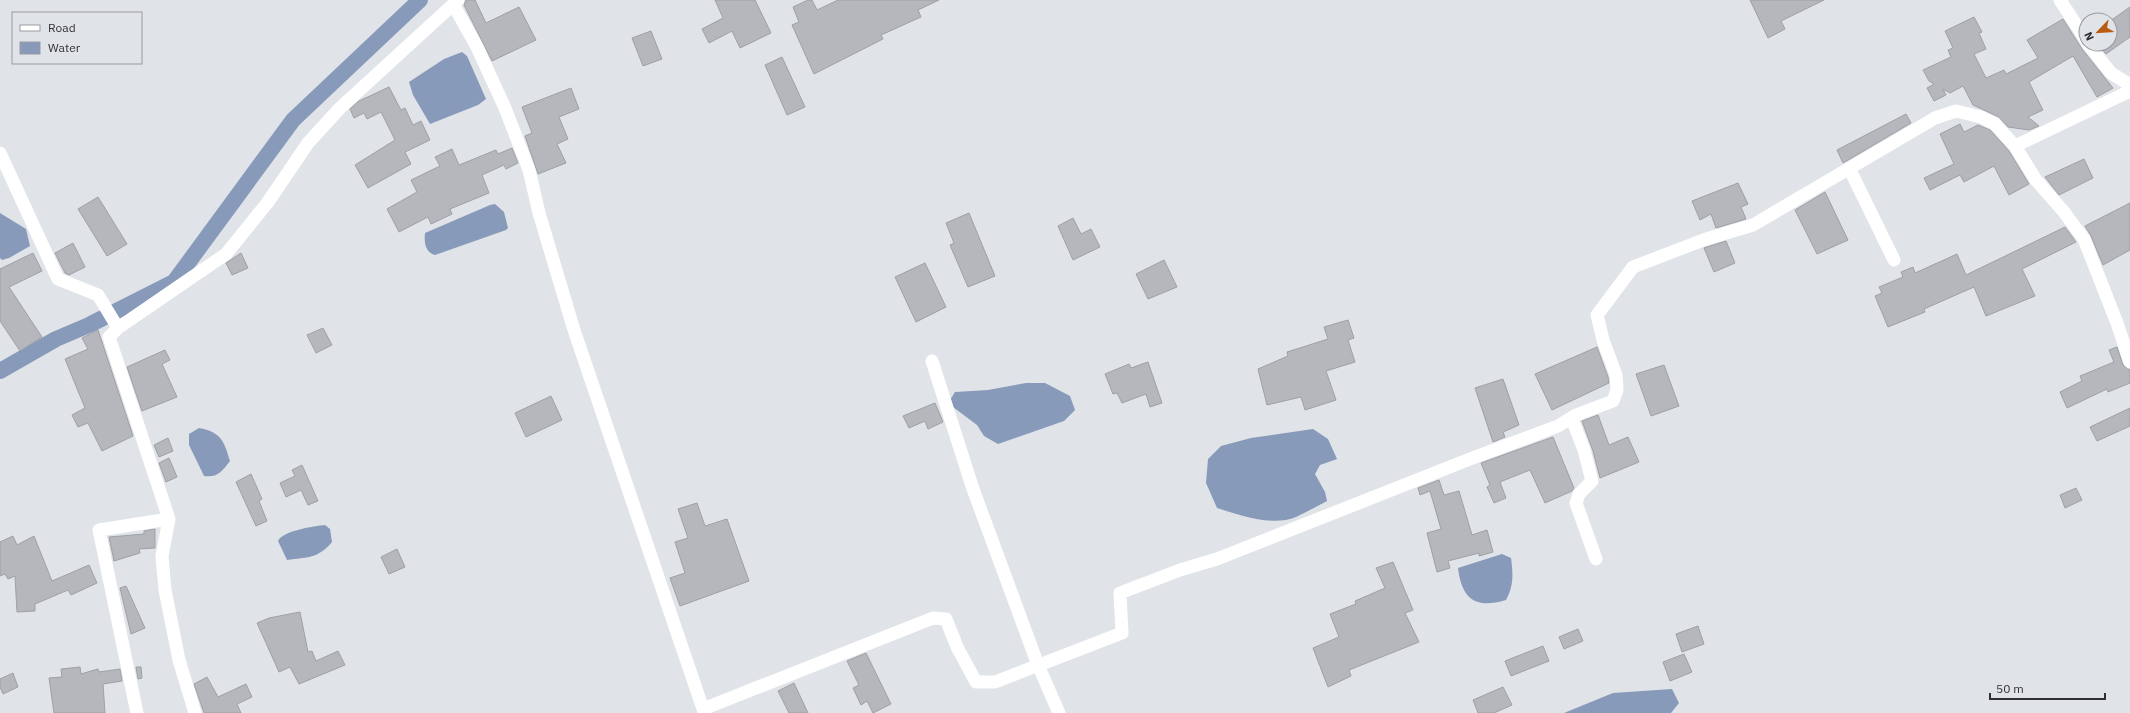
<svg xmlns="http://www.w3.org/2000/svg" width="2130" height="713" font-family="'IBM Plex Sans',sans-serif">
<style>
.water{fill:#879aba}
.lines{fill:none;stroke-linecap:round;stroke-linejoin:round}
.canal{stroke:#879aba;stroke-width:16}
.building{fill:#b5b7bc;stroke:#9da0a4}
.street{stroke:#fff;stroke-width:13}
</style>
<rect width="100%" height="100%" fill="#e0e3e8"/>
<!-- water -->
<path class="water" d="M462 52 467 56 486 99 478 105 430 124 413 95 409 82 444 59Z
M495 204 504 212 508 228 506 230 435 255C425 252 424 242 425 233L490 205Z
M0 213 26 229 30 246 9 258 2 260 0 258Z
M1026 383H1045L1070 396 1075 410 1064 421 998 444 984 436 977 425 953 407 950 400 955 392 988 390Z
M199 428C221 432 224 441 230 461 222 471 218 478 204 476L189 445V434Z
M1313 429 1328 439 1337 459 1320 465 1315 474 1325 492 1327 501C1317 506 1307 512 1296 517 1272 527 1240 515 1217 508L1206 483 1208 459 1221 446 1251 438Z
M325 525 330 529 332 542C318 559 307 557 287 560L278 541C282 531 314 526 325 525Z
M1502 554 1511 558C1513 573 1514 586 1506 600 1476 609 1462 600 1458 568Z
M1672 689 1679 703 1671 713H1564L1613 693Z"/>
<g class="lines">
<!-- canal -->
<path class="canal" d="M0 371 56 339 89 325 174 282 293 120 420 0"/>
</g>
<!-- building -->
<path class="building" d="M466 0H475L486 23 519 7 536 40 492 61 464 5Z
M715 0H755L771 33 740 48 732 31 709 43 702 29 723 18Z
M808 0H812L817 10 838 0H939L918 10 921 17 881 35 883 39 814 74 792 25 799 22 793 7Z
M1750 0H1824L1781 21 1785 29 1768 38Z
M2130 7V37L2106 54 2098 44H2110V21Z
M1974 17 1982 32 1979 33 1986 49 1974 54 1986 78 2004 70 2006 74 2038 58 2027 40 2063 19 2082 49 2113 88 2097 97 2073 56 2029 82 2043 110 2028 117 2039 126 2029 130 2008 127 1999 117 1973 105 1963 86 1950 93 1943 89 1946 95 1934 101 1927 88 1934 84 1929 81 1923 70 1951 57 1948 50 1953 48 1945 31Z
M651 31 662 59 643 66 632 38Z
M782 57 805 107 787 115 765 65Z
M389 87 401 110 405 108 413 125 421 121 430 140 405 152 411 164 368 188 355 165 395 140 381 112 367 119 364 113 354 118 350 109 359 101Z
M571 88 579 109 559 117 568 139 557 144 566 163 538 174 525 136 532 133 522 107Z
M1906 114 1911 123 1843 163 1837 150Z
M1960 124 1964 132 1978 125 1990 130 2009 151 2029 184 2009 195 1994 166 1964 182 1960 175 1930 190 1924 178 1954 164 1940 134Z
M512 148 518 163 506 169 504 165 482 175 489 193 450 209 452 214 431 224 428 217 399 232 387 209 417 192 411 180 440 166 435 157 452 149 459 165 496 150 498 154Z
M2084 159 2093 178 2059 195 2045 177Z
M1738 183 1748 204 1741 207 1746 219 1716 228 1711 214 1700 220 1692 201Z
M1825 192 1848 240 1817 254 1795 210Z
M98 197 127 244 107 256 78 209Z
M2130 203V250L2103 265 2091 236 2085 226Z
M969 213 995 276 968 287 950 245 954 243 946 223Z
M1073 218 1081 234 1091 229 1100 247 1073 260 1058 226Z
M2065 227 2076 242 2022 269 2035 296 1986 316 1974 287 1924 309 1925 312 1888 327 1875 296 1882 293 1879 287 1903 277 1901 272 1913 267 1915 273 1957 254 1966 275Z
M1726 241 1735 263 1714 272 1704 248Z
M73 243 85 267 69 275 65 273 55 253Z
M33 253 42 271 9 287 42 337 20 351 0 321V269Z
M241 253 248 268 232 275 226 263Z
M1164 260 1177 287 1148 299 1136 274Z
M925 263 946 307 916 322 895 277Z
M1348 320 1354 338 1348 340 1355 362 1326 371 1336 400 1305 410 1301 397 1267 405 1258 369 1288 356 1287 352 1328 339 1324 327Z
M323 328 332 345 316 353 307 335Z
M98 330 133 436 102 451 88 423 78 427 72 415 85 408 65 359 88 349 82 338Z
M1597 347 1608 377 1609 383 1552 410 1535 374Z
M2117 347 2123 365 2130 370V383L2108 392 2107 389 2067 408 2060 392 2082 381 2080 376 2114 362 2109 350Z
M165 350 170 360 162 364 177 397 142 411 127 367Z
M1148 362 1162 403 1150 407 1146 394 1122 403 1117 393 1113 394 1105 374 1129 364 1131 368Z
M1664 365 1679 406 1651 416 1636 374Z
M1503 379 1519 425 1503 432 1505 437 1493 442 1475 388Z
M551 396 562 420 526 437 515 413Z
M935 403 943 422 928 429 925 421 909 428 903 416Z
M2130 408V426L2097 441 2090 427Z
M1598 415 1609 445 1628 437 1639 462 1600 478 1593 451 1582 421Z
M1553 437 1574 488 1572 491 1545 503 1530 470 1500 482 1506 498 1494 503 1487 487 1490 485 1481 463Z
M168 438 173 451 159 457 154 445Z
M169 458 177 477 166 482 159 463Z
M302 465 318 501 308 505 301 490 286 497 280 483 295 476 292 470Z
M251 474 262 499 259 501 267 521 256 526 236 482Z
M1439 480 1444 495 1459 491 1472 535 1487 530 1493 552 1479 556V553L1448 561 1450 568 1437 572 1427 533 1441 529 1430 491 1420 495 1418 488Z
M2076 488 2082 500 2065 508 2060 495Z
M697 503 705 526 727 519 749 581 680 606 670 578 685 573 675 542 688 538 678 509Z
M155 529V548L139 549 140 553 114 561 109 537 144 534V531Z
M13 536 17 545 34 536 52 581 89 565 97 583 71 595 68 590 35 604V611L17 612 15 576 8 579 5 574 0 576V542Z
M397 549 405 567 389 574 381 557Z
M1393 562 1413 610 1405 613 1419 642 1349 670 1351 676 1328 687 1313 648 1339 637 1330 614 1356 604 1355 601 1385 588 1376 568Z
M126 586 145 628 131 634 120 588Z
M300 612 308 652 312 651 316 661 338 651 345 665 299 684 290 667 279 672 257 623 269 618Z
M1698 626 1704 644 1682 652 1676 634Z
M1578 629 1583 641 1564 649 1559 637Z
M1543 646 1549 661 1511 676 1505 661Z
M866 653 891 704 873 713 867 701 861 705 853 688 859 685 847 661Z
M1684 654 1692 672 1670 681 1663 662Z
M80 667 81 674 98 669 99 672 120 669 122 681 103 684 105 713H54L49 678 62 677 61 669Z
M136 667H141L142 678 138 679Z
M13 673 18 687 3 694 0 687V679Z
M207 677 218 697 246 684 252 697 237 704 241 713H204L194 684Z
M794 683 808 713H789L778 691Z
M1503 687 1512 705 1494 713H1478L1473 700Z"/>
<g class="lines">
<!-- street -->
<path class="street" d="M2060 0 2086 40
M453 4 477 47 505 108 529 170 539 213 574 330 703 709 933 618 946 619 957 647 976 682H995L1122 633 1120 593 1180 570 1217 559 1470 459 1558 426 1576 415 1613 401 1617 390 1616 375 1603 340 1597 315 1633 267 1706 239 1753 225 1935 118 1956 111 1981 117 1995 124 2015 146 2130 91
M2088 44 2111 73 2130 85
M2015 146 2036 180 2064 212 2084 239 2117 323 2130 362
M0 153 58 279 98 295 118 328
M1849 168 1894 260
M932 361 973 489 1038 665 1059 713
M1572 419 1584 450 1592 481 1579 494 1576 503 1596 559
M169 519 162 556 165 590 179 660 195 713
M137 713 99 530 169 519 109 337 118 328 226 254 268 202 308 143 340 108 458 0"/>
</g>
<!-- legend -->
<rect x="12" y="12" width="130" height="52" fill="#e0e3e8" stroke="#999b9f"/>
<rect x="20" y="25" width="20" height="6" fill="#ffffff" stroke="#999b9f"/>
<text x="48" y="32" font-size="12" fill="#2f3032">Road</text>
<rect x="20" y="42" width="20" height="12" fill="#879aba" stroke="#999b9f"/>
<text x="48" y="52" font-size="12" fill="#2f3032">Water</text>
<!-- north arrow -->
<g transform="translate(2098 32) rotate(245)"><circle r="19" fill="#e0e3e8" stroke="#999b9f"/>
<path d="M0-3L7 15L0 10L-7 15Z" fill="#b95b10"/>
<text y="-6" font-size="11" font-weight="bold" text-anchor="middle" fill="#2f3032">N</text>
</g>
<!-- scale -->
<path d="M1990 693v6h115v-6" fill="none" stroke="#2f3032" stroke-width="2"/>
<text x="1996" y="693" font-size="12" fill="#2f3032" stroke="#e0e3e8" stroke-width="3" paint-order="stroke">50 m</text>
</svg>
